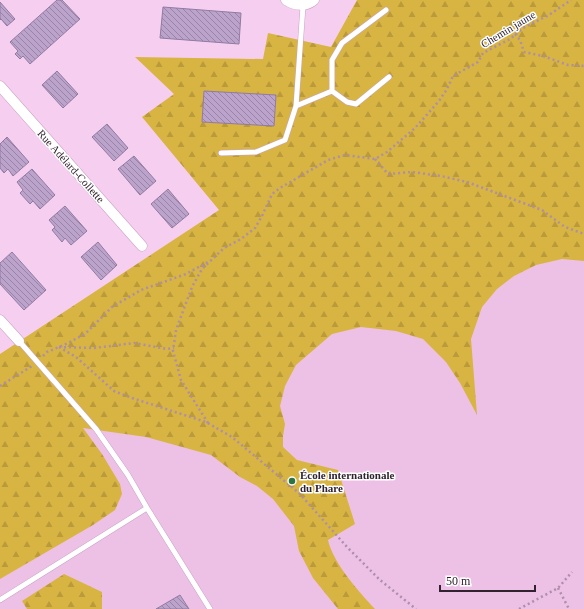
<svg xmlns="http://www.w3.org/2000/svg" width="584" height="609" viewBox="0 0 584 609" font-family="'Times New Roman',serif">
<defs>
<pattern id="forest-firs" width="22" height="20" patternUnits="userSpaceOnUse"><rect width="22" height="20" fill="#d8b442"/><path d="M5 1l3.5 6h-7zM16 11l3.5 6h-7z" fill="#ba9a3a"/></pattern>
<pattern id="building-back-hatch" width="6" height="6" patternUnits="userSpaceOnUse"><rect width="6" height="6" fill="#bba3cb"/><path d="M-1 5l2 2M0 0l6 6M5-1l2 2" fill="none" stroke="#9884a5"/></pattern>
</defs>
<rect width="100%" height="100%" fill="#f6cff0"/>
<path fill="#edc0e6" d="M584,199V609H0V354Z"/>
<path fill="url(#forest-firs)" d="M357,0H584V261L562,259L536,265L514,276L497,289L482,307L471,339L477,415L460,383L446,362L423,339L396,331L361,327L332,334L296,365L285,386L280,406L285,424L283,436V447L297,460L338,470L355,524L328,540C333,563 359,592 375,609H338L313,578L299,551L294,526L273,499L257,486L240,477L211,455L146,437L83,428L102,454L120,484L122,494L115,510L93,525L0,579V354L219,210L142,117L174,94L135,57L263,59L268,33L331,47Z
M64,574L102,592V609H27L22,601Z"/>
<path fill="url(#building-back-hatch)" stroke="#917ba1" d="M57,0H62L80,19L30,64L23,56L20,59L15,54L18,51L10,42Z
M0,2L15,19L7,26L1,19L0,20Z
M163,7L241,13L239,44L160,38Z
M57,71L78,94L63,108L42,85Z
M204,91L276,95L274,126L202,122Z
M107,124L128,148L114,161L92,137Z
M7,137L29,162L13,176L8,169L4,173L0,168V144Z
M134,156L156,181L140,195L118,169Z
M32,169L55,195L40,209L33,201L30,204L20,193L23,190L17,182Z
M168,189L189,214L172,228L151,204Z
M65,206L87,231L71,245L65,238L62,242L52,230L55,227L49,220Z
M98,242L117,265L101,280L81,257Z
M12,252L46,290L24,310L0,284V263Z
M180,595L189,609H156Z"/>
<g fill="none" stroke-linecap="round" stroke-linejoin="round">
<defs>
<path id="service" d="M332,91L347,102L356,104L389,77
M296,106L332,91V60L342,43L386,10
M221,153L256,152L285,140L296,106L303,6
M19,341L96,429L128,475L147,508L210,609
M0,600L147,508"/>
<path id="minor" d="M286,0C295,6 306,7 314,0
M0,86L142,246
M0,320L19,341"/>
</defs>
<use href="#service" stroke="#c9a3c3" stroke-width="6"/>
<use href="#minor" stroke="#c9a3c3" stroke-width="11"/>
<path stroke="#ad8fa9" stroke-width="2.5" stroke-dasharray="2 3" stroke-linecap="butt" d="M515,34L520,40L524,52L543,56L568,65L584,66
M375,159L388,174L412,172L441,176L467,182L542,210L565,227L584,234
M59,347L76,357L114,391L132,398L206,422L232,437L300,494L347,547L380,580L416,609
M59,347L94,348L134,343L167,349L174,348
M43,356L47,352L64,345L85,334L112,307L141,290L186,274L208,262
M0,386L32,366
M208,423L181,380L173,351L176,330L192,287L202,269L224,248L241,239L255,228L262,216L272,194L280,188L328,160L345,155L375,159L387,152L415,128L439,101L447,89L453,76L478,62L483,53L510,39L523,28L549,15L571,0
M558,588L569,609
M519,609L558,588L572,572"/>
<use href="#service" stroke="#fff" stroke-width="5"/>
<use href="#minor" stroke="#fff" stroke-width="10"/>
</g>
<circle fill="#2a7543" stroke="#fefefe" stroke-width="1.5" cx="292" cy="481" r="4"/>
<g text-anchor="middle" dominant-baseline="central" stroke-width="3" stroke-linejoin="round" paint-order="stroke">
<g font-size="11" fill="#30222e" stroke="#fefefe">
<text transform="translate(508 29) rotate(-31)">Chemin jaune</text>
<text transform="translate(71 166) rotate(48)">Rue Adélard-Collette</text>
</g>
<g font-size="11" font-weight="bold" fill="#30222e" stroke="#fefefe" text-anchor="start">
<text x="300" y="475">École internationale<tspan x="300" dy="13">du Phare</tspan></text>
</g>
</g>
<path d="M440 585v6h95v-6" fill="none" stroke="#30222e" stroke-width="2"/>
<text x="446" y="585" font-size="12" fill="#30222e" stroke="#fefefe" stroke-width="3" paint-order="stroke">50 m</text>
</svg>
